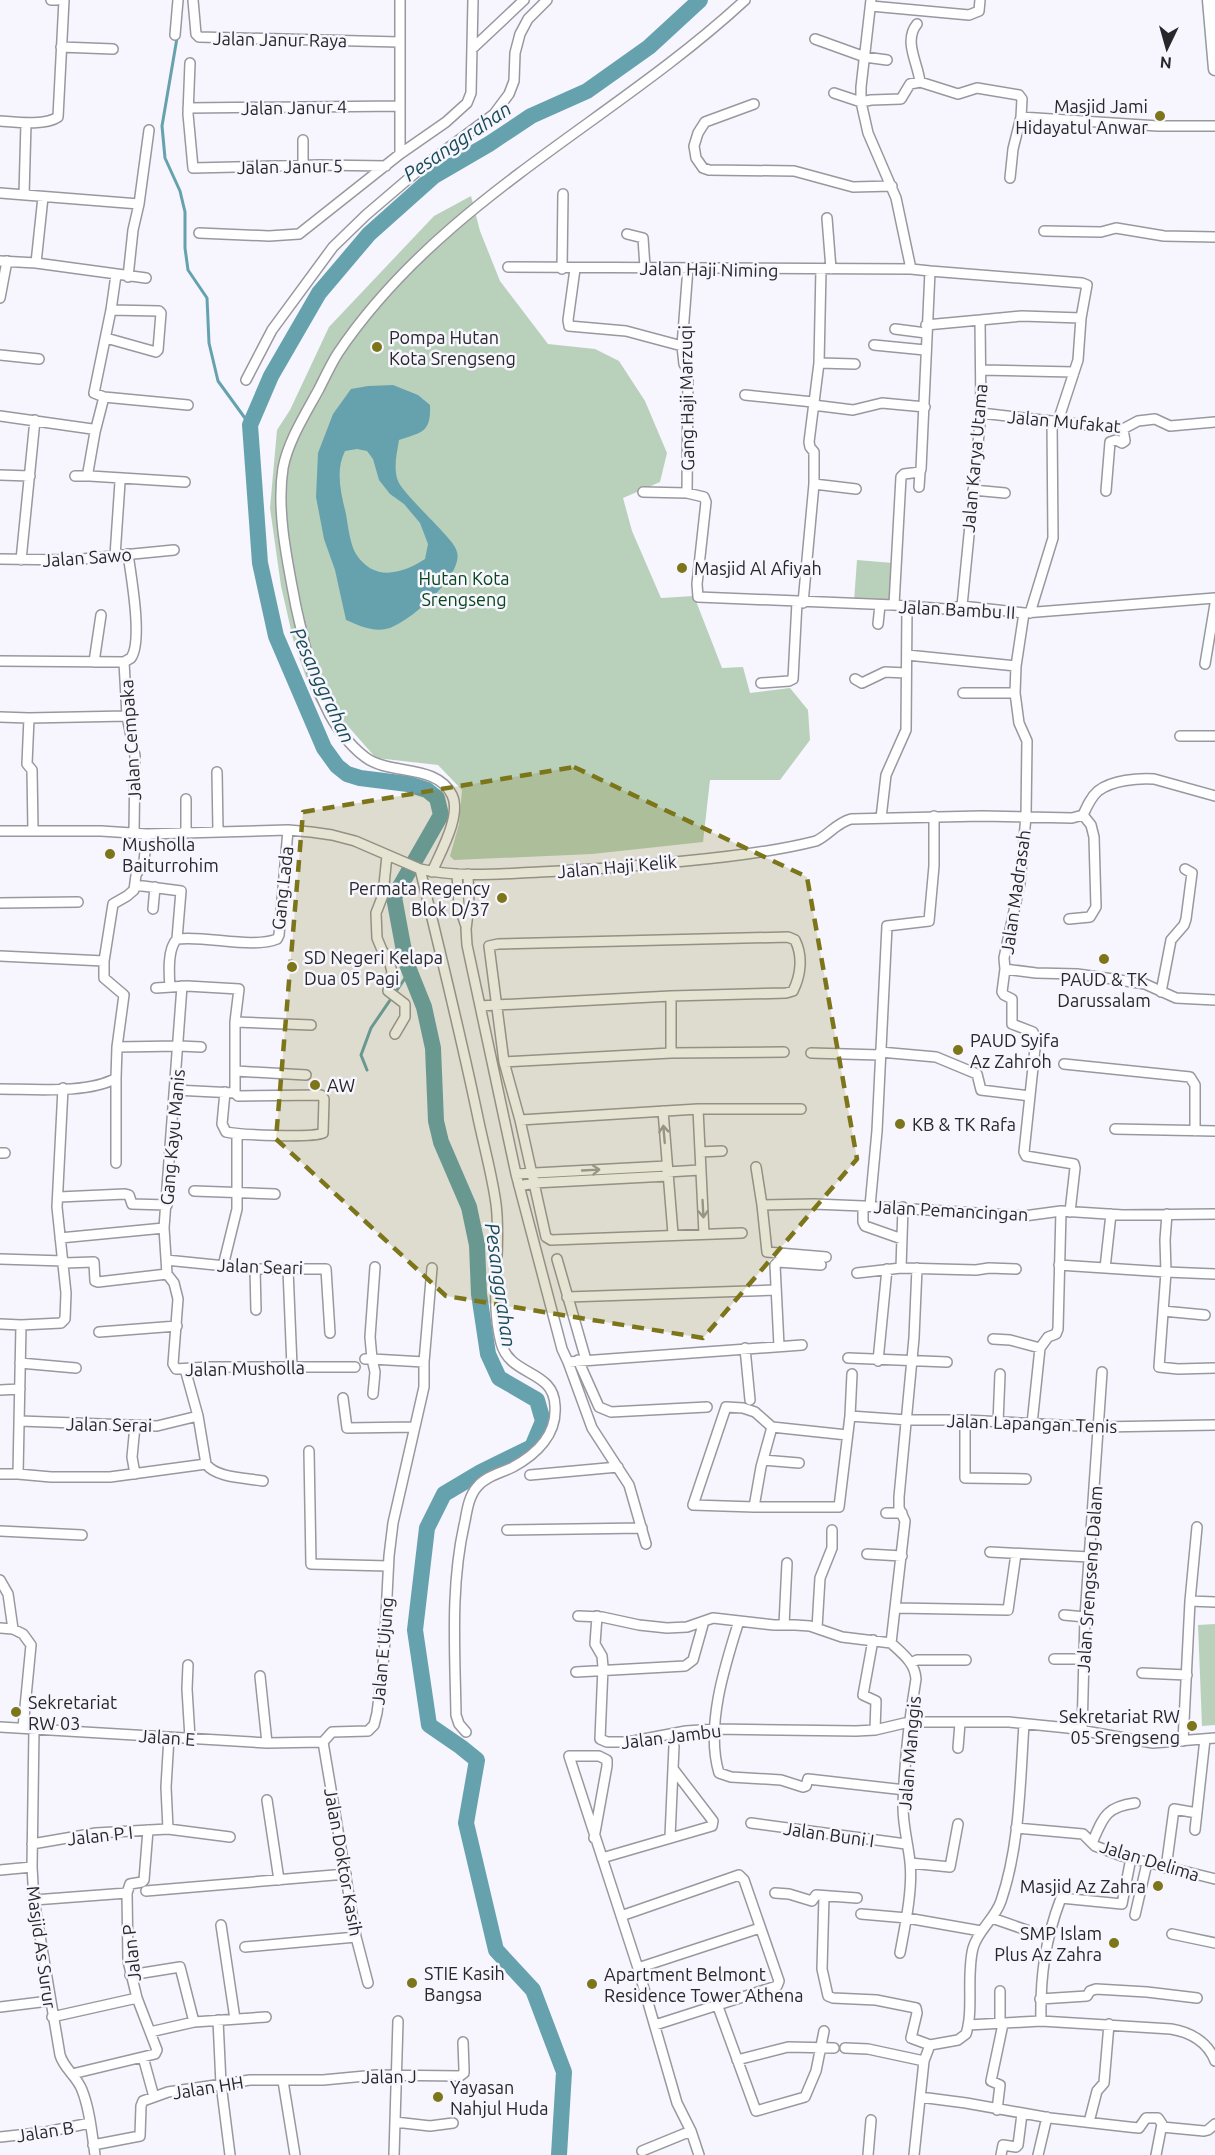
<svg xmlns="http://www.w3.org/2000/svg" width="1215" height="2155" viewBox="0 0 1215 2155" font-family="Ubuntu,sans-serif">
<rect width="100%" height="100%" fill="#f7f5fd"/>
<path fill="#b9d1bb" d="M471,196L480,231L500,281L548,344L595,349L619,361L645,401L667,453L660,482L623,498L632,531L661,598L694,596L722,668L743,667L750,693L790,688L808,710L810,740L780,780H710L703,842L592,854L454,860L450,856L459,824L462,790L438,765L376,758L346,724L324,715L312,694L294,643L281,586L270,508L277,430L290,410L329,327L434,216Z
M857,560L893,563L891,603L854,601Z
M1215,1624V1725L1202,1726L1198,1625Z"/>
<path fill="#65a2ae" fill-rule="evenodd" d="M393,385L418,395L430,405C431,433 422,432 399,440C397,453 393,468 398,481C402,491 432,520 441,530C446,536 455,544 457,552C464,575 407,625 386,629C372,632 358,625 346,620L335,570L324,539L316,497L318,453L333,414L351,389L368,386ZM357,449L367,451L373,459L379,480L390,494L404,504L420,523L428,544L425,559C402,574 374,582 356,554C350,544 348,526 346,514C341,493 335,471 345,451Z"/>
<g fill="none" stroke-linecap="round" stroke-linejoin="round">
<path stroke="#65a2ae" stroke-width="3" d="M177,38L162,126L165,158L180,191L185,212V248L188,270L207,298L209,343L218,381L250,425
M367,1070L361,1055L371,1028L410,971"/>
<path stroke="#65a2ae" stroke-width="16" d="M559,2155L564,2072L533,1990L496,1950L466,1823L477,1760L461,1747L429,1725L415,1630L427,1528L444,1494L481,1472L532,1447L543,1421L537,1400L499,1378L488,1354L479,1294L477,1245L469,1207L441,1142L436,1121L433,1048L424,1007L406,962L394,897L441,815L437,798L427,790L408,784L360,778L347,774L337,766L324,748L276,636L260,563L250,425L271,376L319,293L369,234L434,176L489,144L531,116L587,91L649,47L700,0"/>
<defs>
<path id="minor" d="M51,0H57
M193,0L196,34L199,37L399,42
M400,0V154
M871,0L861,87V102L868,133L896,198L911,269L930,271L921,469L920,472L904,474L901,477L894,605
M871,6L969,15L979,11L980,0
M917,24C903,41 918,63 920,82
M175,35L178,0
M815,39L865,57L887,60
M61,47L113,49
M472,49L524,0
M190,63L188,114L193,168L320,165L386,166
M834,93L861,102L871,100L901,99L910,84L920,82L958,94L977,88L1019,95L1022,99L1021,117L1158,126H1215
M754,104L705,122L698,133L694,146L696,158L703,168L709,170L794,171L853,187L892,186
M188,108L400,106
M0,121C15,122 45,126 58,117L64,0
M303,140V165
M1010,178L1013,149L1021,117
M0,193L139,204L149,130
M24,195L26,123
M827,218L831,269
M1044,231L1101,232L1116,228L1164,236L1215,237
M199,233L269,236L299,234L400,154L446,122L467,103L471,93L473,0
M627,234L643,238L645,267
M0,261L36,263L146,278
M36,263L43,197
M508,267L911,269
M562,269L563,194
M575,269L568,320L569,326L626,331L682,346
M930,271L1082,283L1087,285L1081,318L1078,360L1058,421
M128,277L133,230L139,204
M0,298L7,261
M980,320L1022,316L1081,318
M926,325L980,320L981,413L962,606
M895,329L926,333
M106,338L156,352L158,350L161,313L159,311L111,310
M874,345L925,350
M0,355L39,359
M819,363L855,364
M981,370L1074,372
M246,380L272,330L333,247L366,215L421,168L494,114L509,94L514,81L515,53L520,34L528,19L547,0
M745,395L813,402
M104,397L188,405
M813,405L853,410L882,403L925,407
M981,413L1123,429L1138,421L1155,419L1170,426L1215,422
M0,416L92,429L95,432L88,472L90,476L185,482
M95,432L104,397L94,393L111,310L116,275
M0,475L30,476
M75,476H90
M814,484L856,489
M919,487L920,472
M973,490L1005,493
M1106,491L1110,442L1116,440L1122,443L1125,441L1123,429
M643,492L687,493L704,497L706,502L697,584L698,597L894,605L946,609L962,606L1024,613L1215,598
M687,493L688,371L684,364L682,346L688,268
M115,556L120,482L118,478
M0,559L72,560L174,550
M21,560L35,420
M803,603L814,484V452L810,447L809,442L819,363L821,269
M1024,613L1016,666L1015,693L1019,723L1027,741L1026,816L1020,883L1004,958L1005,969L1036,973L1077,974L1113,979L1145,984L1176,998L1215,1000
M1030,613L1053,538L1052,421
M878,624L880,605
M907,655L1016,666
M0,661L124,662L131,658C143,641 131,576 128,554
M94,662L101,615
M124,662L127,716L135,756L134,834
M1205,664L1215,604
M855,679L862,683L885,672L906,673
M761,683L789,681L793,679L797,602
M963,693H1015
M0,717L29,718L127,716
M29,718L27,764L32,770L33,830
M1180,736H1215
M217,772L218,831
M881,818L886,775L906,730L907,607
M0,831H101L147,834L288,830L311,832L332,835L355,841L420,869C459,878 500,874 539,872C588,870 636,866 685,861C728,857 773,852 816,841C829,835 836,823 851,819L982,816L1072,818L1083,815C1087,806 1091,797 1098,791C1112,780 1138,778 1154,779L1215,796
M186,833V799
M387,855L383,895L376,913L377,938L382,950L389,960L392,972L388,991L405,1004V1017L395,1034
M420,869C440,951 460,1032 477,1113C483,1143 492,1174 496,1204C502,1250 489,1298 501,1343C510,1377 554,1369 555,1406C557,1434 537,1454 513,1467C501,1473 486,1476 477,1487C469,1496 467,1510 465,1521C450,1585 455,1651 456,1715L459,1724L466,1732
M432,872C440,853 462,815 452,795C436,763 390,776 365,757C349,745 334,725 326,707C310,675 304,641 296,607C288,564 276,512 283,468C288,441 306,413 319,389C325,377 331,364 338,353C440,201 613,122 745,0
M457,874L459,906L466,926
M468,874L469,905L466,929L467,945L516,1174L562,1349L568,1362L802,1345
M135,885L181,891L177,939
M0,903L78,902
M153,909L155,887
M1069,919L1090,917L1096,907L1094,837L1091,825L1083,815
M0,956L104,961
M1005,969L1002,992L1004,995L1012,999V1024L1033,1032L1036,1039L1024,1152L1026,1156L1074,1164L1075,1168L1070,1212
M170,987C169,974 167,949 177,939C205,935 252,949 277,939L279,935L288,830
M156,988L187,986L239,989L235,1022V1093
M1161,992L1171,940L1184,925L1186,919L1192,873L1185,869
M481,1006L496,1005L671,996L786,993L793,991C801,975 803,956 795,940L788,937L498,944L489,946L504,1062L520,1120L546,1237L551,1240L742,1233
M235,1022L311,1025
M117,1047L179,1046L201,1047
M880,1052L936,1057L977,1074L981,1090L1030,1096
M671,1053V996
M811,1053L880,1055
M504,1062L671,1053L784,1052
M1064,1064L1190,1077L1195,1085V1131
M236,1071L306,1075
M0,1089C32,1089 89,1094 116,1078L117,1047L124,995L104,978V961L113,904L127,896L134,890L136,875L144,861L147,834
M175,1090L235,1093L238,1096L321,1095L324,1099L323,1133C312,1138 240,1135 226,1132L222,1124L225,1092
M698,1109L704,1234
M663,1111L673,1234
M520,1120L698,1109H801
M1115,1129L1215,1131
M700,1152L722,1151
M0,1153H5
M116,1163V1078
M756,1167L762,1205L814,1204L863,1206L1024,1216L1061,1211L1123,1215L1215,1214
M667,1172L700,1170
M516,1174L667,1166
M519,1186L534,1183L668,1176
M194,1191L275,1194
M59,1197L125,1194L129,1195L132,1204L167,1205
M762,1205L767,1252L826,1257
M863,1206V1222L865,1226L902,1239
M870,1206L877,1131L887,926L929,921L934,866V816
M1167,1214L1165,1240L1166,1272L1159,1367L1178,1369L1215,1368
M164,1228L182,986
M60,1238L164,1228L167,1274L174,1283L178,1299L173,1364L176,1369L208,1367H355
M0,1259L64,1261
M557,1259L586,1360
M166,1260L255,1269H326L330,1333
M64,1263L94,1262L95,1281L98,1282L167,1274
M1059,1265L1166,1272L1215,1274
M223,1266L237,1209V1134
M375,1267L370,1337L372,1359L424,1362
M901,1268L903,1207
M1105,1268L1111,1214
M255,1269L256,1310
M288,1269L292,1367
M857,1273L901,1268L976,1270L989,1268L1016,1269
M567,1297L776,1290
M1163,1311L1205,1315
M0,1324L21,1325
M99,1332L177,1326
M993,1339L1010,1340L1040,1348
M779,1346L775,1265L778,1262L821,1265
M745,1348L750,1400
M848,1358L947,1362
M365,1359H372L375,1372L373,1394
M578,1360L599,1407L611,1412L707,1407
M878,1361L887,1269
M568,1362L592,1428L629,1485L646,1544
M20,1363L76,1368
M185,1369L198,1416L206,1464
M0,1390L20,1389
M343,1398L347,1428L415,1427
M850,1416L907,1420H965L1099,1427L1215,1425
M965,1420V1478L1026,1479
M20,1421L157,1426L198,1416
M998,1423L1000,1374
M1032,1424L1040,1348L1048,1337L1056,1334L1058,1329L1061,1211
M847,1435L772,1427L755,1412L743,1408L726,1407L693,1505L754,1507H839L850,1416L852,1374
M309,1451L311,1564L388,1566
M763,1460L799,1463
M206,1464C216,1478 246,1478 263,1481
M0,1474H18L21,1325L61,1323L65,1319L66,1293L57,1207L63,1088
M18,1474L51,1477H110L206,1464
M135,1474L132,1457L135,1426
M530,1475L618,1467
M754,1507L761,1467L772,1427
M886,1513H902
M507,1530L642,1528
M0,1531L82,1535
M990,1552L1090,1557
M867,1554L902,1556
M0,1580L8,1594L13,1629L23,1634L31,1645L23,1728
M1190,1601L1215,1602
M896,1608L1008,1610L1016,1554
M1064,1615L1085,1617
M578,1616L602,1617L639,1625L667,1628L687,1627L713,1618L774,1625H795L810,1626L842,1637L891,1643
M597,1616L595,1644L602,1656L603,1667L600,1739L607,1742H628L686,1731L715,1729L856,1731L875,1730L909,1722H1009L1068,1728L1153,1743L1215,1738
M739,1621C725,1665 705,1727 719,1773L731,1777L781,1780L803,1787L806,1786L808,1779L905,1790
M784,1625L787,1563
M0,1628L13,1629
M817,1628L820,1578L832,1548V1530
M873,1640L863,1695L876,1701L875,1730
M1054,1659H1083
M911,1663L917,1660H966
M188,1665L187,1689L190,1738
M576,1672L685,1666L693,1660L704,1621
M1142,1673L1187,1675
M260,1676L267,1743
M0,1727L267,1743L323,1742
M34,1729L32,1867L34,1900L60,2055C64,2069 77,2076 82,2090C90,2110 92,2134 95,2155
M1082,1732L1085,1617L1102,1372
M1183,1741L1190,1601L1197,1527
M323,1742L332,1732L368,1731L374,1725L377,1713L384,1656L389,1556L393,1523L424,1387V1362L432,1268
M323,1742L356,1937L368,1983
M958,1748L960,1723
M267,1800L279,1880
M751,1823L906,1844
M1016,1828L1083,1834L1095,1846L1122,1856L1215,1879
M168,1829L230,1837
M1195,1830L1205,1739
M670,1837L674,1746
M594,1838L607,1766V1760L599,1756H569L638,1968L677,2103L691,2131L699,2155
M1092,1843C1103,1818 1105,1807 1135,1803
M32,1844L96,1833L168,1829L166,1787L169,1737
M602,1858L712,1826L713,1821L674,1770
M910,1863L950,1867L958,1824
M1166,1868L1174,1809L1197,1813
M0,1870L32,1867
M146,1891L346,1874
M775,1893L789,1894L812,1901L816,1895L857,1898
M824,1896L822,1969L828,1996L833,1998L876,2000L916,2008L917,2013L911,2038L930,2045
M34,1900L127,1893
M861,1914L907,1918L981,1931
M1135,1915L1147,1863
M621,1916L739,1875L744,1880L779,1981L777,1986L655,2025
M992,1918L1032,1932
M221,1925L235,2019
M1172,1934L1215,1943
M245,1947L356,1937
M900,1953C905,1926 913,1889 910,1862C908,1843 903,1826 903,1807C904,1764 909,1721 916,1679C915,1663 903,1654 891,1643L905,1521L899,1508V1497L914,1338L917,1268
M638,1968L760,1928
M130,1975L180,1967L194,2022
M1040,1999L1087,1996L1090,1991L1096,1989L1147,1992L1197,1998
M717,2004L756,2111L805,2097L816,2071L824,2031
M0,2007L49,2001
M52,2017L137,1998L128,1961L127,1893L130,1884L142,1882L144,1880L148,1830
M218,2020L221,2084L230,2155
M1041,2021C1040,1977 1045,1940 1061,1898L1122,1904L1131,1858
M1000,2024V1991
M968,2025L1041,2021L1171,2029C1190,2032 1208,2042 1215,2061
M150,2032L194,2022L266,2017
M845,2048L868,2049L924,2061
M143,2057L154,2097
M737,2060L788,2047L834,2048
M72,2074L155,2054L157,2050L137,1998
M283,2081L295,2155
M920,2097L966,2103L1050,2118L1129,2127L1139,2128L1146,2118H1158L1162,2124L1156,2155
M997,2110L1000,2085L991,2081L1003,2024
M395,2122L430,2126L453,2123
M1089,2122L1097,2091L1104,2083L1109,2024
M1162,2127L1204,2131L1208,2130L1215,2124
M0,2137L46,2132L90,2123
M93,2145L140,2136L141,2106L143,2101L168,2092L250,2080H323L376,2075L460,2076L464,2073V2069L463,2042
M642,2151L691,2131
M394,2155L398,2021
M868,2155L871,2120
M914,2155L924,2061L930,2045L958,2040L966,2034C974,2010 966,1975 973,1948C978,1930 995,1919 1001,1901C1020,1845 1020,1783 1024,1724
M1001,2155L1003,2145L1016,2147L1018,2145L1022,2114
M1038,2155L1047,2117"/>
<path id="major" d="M1209,0L1215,69"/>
</defs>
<use href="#minor" stroke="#9a989f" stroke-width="12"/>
<use href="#major" stroke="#9a989f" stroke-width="15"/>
<use href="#minor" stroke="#fff" stroke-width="9"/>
<use href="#major" stroke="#fff" stroke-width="12"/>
</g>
<defs><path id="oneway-shaft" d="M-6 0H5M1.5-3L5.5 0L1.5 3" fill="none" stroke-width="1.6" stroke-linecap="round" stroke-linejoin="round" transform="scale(1.5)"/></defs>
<g stroke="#9e9e9f">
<use href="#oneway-shaft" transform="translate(664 1134) rotate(-95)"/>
<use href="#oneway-shaft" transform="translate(591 1170) rotate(-3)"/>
<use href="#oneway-shaft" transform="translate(703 1209) rotate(87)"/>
</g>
<path fill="#7c7519" fill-opacity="0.2" stroke="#7c7519" stroke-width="4.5" stroke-dasharray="12 8" stroke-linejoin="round" d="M574,767L807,877L857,1159L703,1338L446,1296L276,1139L303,812Z"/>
<g fill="#7c7519" stroke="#f7f5fd" stroke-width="2">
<circle cx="1160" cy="116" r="6"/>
<circle cx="377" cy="347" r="6"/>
<circle cx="682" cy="568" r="6"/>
<circle cx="110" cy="854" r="6"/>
<circle cx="502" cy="898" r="6"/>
<circle cx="1104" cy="959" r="6"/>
<circle cx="292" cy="967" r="6"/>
<circle cx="958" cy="1050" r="6"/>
<circle cx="315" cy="1085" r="6"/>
<circle cx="900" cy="1124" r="6"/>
<circle cx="16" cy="1712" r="6"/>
<circle cx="1192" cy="1726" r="6"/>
<circle cx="1158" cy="1886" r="6"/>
<circle cx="1114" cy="1943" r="6"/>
<circle cx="412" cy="1983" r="6"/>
<circle cx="592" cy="1984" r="6"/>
<circle cx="438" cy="2097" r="6"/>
</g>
<g text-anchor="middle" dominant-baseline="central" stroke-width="5" stroke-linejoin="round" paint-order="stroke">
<g font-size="18" fill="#28272a" stroke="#f7f5fd">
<text transform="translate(280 39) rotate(1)">Jalan Janur Raya</text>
<text transform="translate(294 107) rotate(-1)">Jalan Janur 4</text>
<text transform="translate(290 166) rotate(-1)">Jalan Janur 5</text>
<text transform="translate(709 269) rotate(1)">Jalan Haji Niming</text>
<text transform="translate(686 398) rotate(-91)">Gang Haji Marzuqi</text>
<text transform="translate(1064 421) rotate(5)">Jalan Mufakat</text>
<text transform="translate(974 458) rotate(-85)">Jalan Karya Utama</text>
<text transform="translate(87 557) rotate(-4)">Jalan Sawo</text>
<text transform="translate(957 609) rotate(3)">Jalan Bambu II</text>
<text transform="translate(130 740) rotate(-94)">Jalan Cempaka</text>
<text transform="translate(617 866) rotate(-5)">Jalan Haji Kelik</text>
<text transform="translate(282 888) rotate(-84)">Gang Lada</text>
<text transform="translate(1015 892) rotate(-82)">Jalan Madrasah</text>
<text transform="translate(172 1137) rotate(-85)">Gang Kayu Manis</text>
<text transform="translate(951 1210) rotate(3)">Jalan Pemancingan</text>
<text transform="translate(260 1266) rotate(2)">Jalan Seari</text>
<text transform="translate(245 1368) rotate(-1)">Jalan Musholla</text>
<text transform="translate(1032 1423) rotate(2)">Jalan Lapangan Tenis</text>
<text transform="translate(109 1424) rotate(1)">Jalan Serai</text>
<text transform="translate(1089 1579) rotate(-86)">Jalan Srengseng Dalam</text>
<text transform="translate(382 1651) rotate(-85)">Jalan E Ujung</text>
<text transform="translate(671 1736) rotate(-7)">Jalan Jambu</text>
<text transform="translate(167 1737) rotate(4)">Jalan E</text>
<text transform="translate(909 1753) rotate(-85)">Jalan Manggis</text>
<text transform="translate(829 1834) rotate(8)">Jalan Buni I</text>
<text transform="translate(100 1835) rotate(-6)">Jalan P I</text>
<text transform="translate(1150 1860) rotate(17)">Jalan Delima</text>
<text transform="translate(344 1862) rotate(80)">Jalan Doktor Kasih</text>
<text transform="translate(42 1947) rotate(82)">Masjid As Surur</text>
<text transform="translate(131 1953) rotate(-96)">Jalan P</text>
<text transform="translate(389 2076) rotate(-1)">Jalan J</text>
<text transform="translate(208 2087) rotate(-9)">Jalan HH</text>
<text transform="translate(45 2131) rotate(-9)">Jalan B</text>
</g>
<g font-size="18" fill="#28272a" stroke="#f7f5fd" text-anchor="start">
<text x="1148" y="106" text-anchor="end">Masjid Jami<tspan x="1148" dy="21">Hidayatul Anwar</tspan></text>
<text x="389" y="337">Pompa Hutan<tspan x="389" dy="21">Kota Srengseng</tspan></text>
<text x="694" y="568">Masjid Al Afiyah</text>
<text x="122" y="844">Musholla<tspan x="122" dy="21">Baiturrohim</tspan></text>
<text x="490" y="888" text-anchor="end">Permata Regency<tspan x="490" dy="21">Blok D/37</tspan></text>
<text x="304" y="957">SD Negeri Kelapa<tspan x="304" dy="21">Dua 05 Pagi</tspan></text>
<text x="1104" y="979" text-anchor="middle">PAUD &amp; TK<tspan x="1104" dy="21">Darussalam</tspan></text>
<text x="970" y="1040">PAUD Syifa<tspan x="970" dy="21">Az Zahroh</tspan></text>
<text x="327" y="1085">AW</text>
<text x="912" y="1124">KB &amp; TK Rafa</text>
<text x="28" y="1702">Sekretariat<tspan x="28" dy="21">RW 03</tspan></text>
<text x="1180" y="1716" text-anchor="end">Sekretariat RW<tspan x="1180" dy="21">05 Srengseng</tspan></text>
<text x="1146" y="1886" text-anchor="end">Masjid Az Zahra</text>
<text x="1102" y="1933" text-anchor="end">SMP Islam<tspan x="1102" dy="21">Plus Az Zahra</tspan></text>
<text x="424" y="1973">STIE Kasih<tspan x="424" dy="21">Bangsa</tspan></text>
<text x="604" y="1974">Apartment Belmont<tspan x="604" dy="21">Residence Tower Athena</tspan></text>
<text x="450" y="2087">Yayasan<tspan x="450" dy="21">Nahjul Huda</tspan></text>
</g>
<g font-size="18" fill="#074619" stroke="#f7f5fd">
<text x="464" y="578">Hutan Kota<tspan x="464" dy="21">Srengseng</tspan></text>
</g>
<g font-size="20" font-style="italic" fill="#174c56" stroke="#f7f5fd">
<text transform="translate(457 141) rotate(-34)">Pesanggrahan</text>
<text transform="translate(323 685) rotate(65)">Pesanggrahan</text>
<text transform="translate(501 1285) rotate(82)">Pesanggrahan</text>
</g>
</g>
<g transform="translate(1167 48) rotate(185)" stroke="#f7f5fd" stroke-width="4.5" paint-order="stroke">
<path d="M0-4.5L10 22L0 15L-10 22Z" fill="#28272a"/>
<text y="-9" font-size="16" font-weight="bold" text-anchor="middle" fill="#28272a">N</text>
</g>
</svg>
